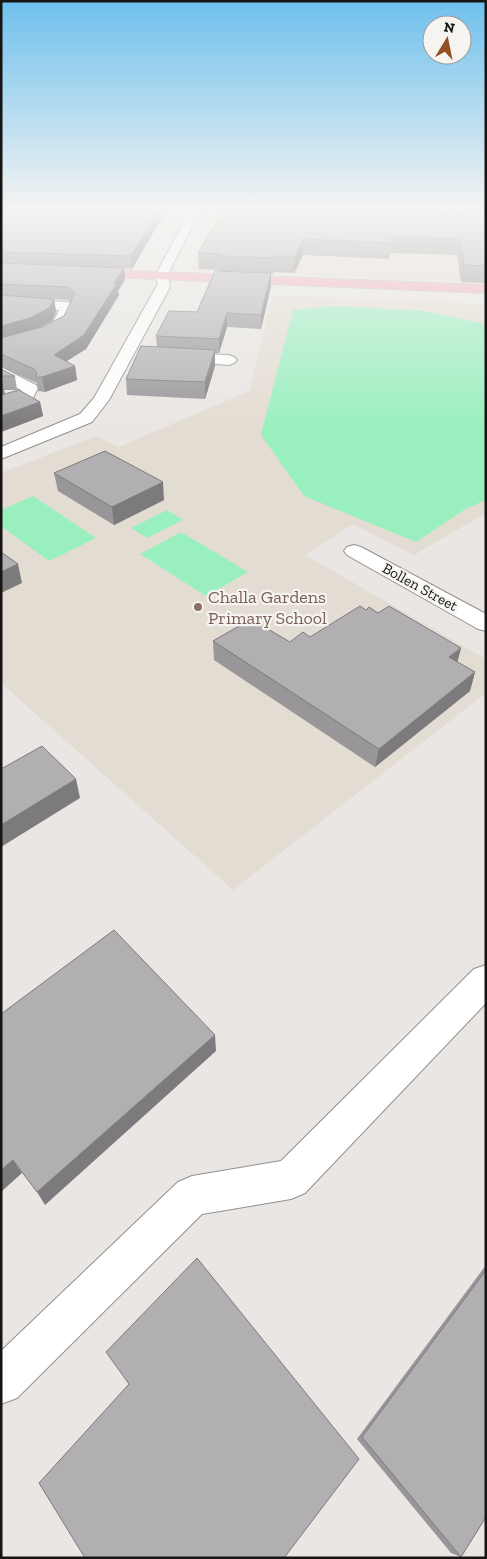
<svg xmlns="http://www.w3.org/2000/svg" width="487" height="1559" viewBox="0 0 487 1559" font-family="'Zilla Slab',serif">
<rect width="100%" height="100%" fill="#e9e6e3"/>
<path fill="#e3dcd2" d="M218,209H485L486,283L190,270Z
M273,295L486,304V513L414,555L353,524L305,555L486,659V693L233,890L1,683V473L96,436L119,447L249,391Z"/>
<path fill="#9aefbf" d="M335,306L424,311L486,324V500L467,508L416,542L304,496L261,435L293,310Z
M33,496L96,538L49,561L1,526V510Z
M167,510L183,520L147,538L131,528Z
M181,532L248,572L206,596L140,554Z"/>
<g fill="none" stroke-linecap="round" stroke-linejoin="round">
<defs>
<path id="minor" d="M191,209H201L167,276L170,284L169,289L109,400L92,422L1,459V447L80,414L94,398L155,289L158,284L155,276Z
M481,209H486V214L481,213L480,211Z
M1,298L68,302L75,306L64,328L43,339L1,351V342L33,333L53,322L59,310L1,306Z
M178,353L229,355L234,357L237,360L234,363L229,365L173,361L170,358L173,355Z
M1,367L36,385L38,388L33,398L1,409V398L20,392L21,390L1,379Z
M354,545L361,547L486,614V631L478,629L347,555L344,551L347,547Z
M486,965V1003L305,1193L291,1199L202,1214L17,1398L1,1404V1351L178,1182L192,1176L281,1161L474,969Z"/>
<path id="major" d="M88,269L486,285V293L84,276L82,273Z"/>
</defs>
<use href="#minor" stroke="#92908d" stroke-width="2"/>
<use href="#major" stroke="#c2c2c2" stroke-width="2"/>
<use href="#minor" fill="#fff" fill-rule="evenodd"/>
<use href="#major" fill="#f2a9b5" fill-rule="evenodd"/>
</g>
<path fill="#999699" fill-rule="evenodd" d="M1,209H167L132,269L124,268L125,280L118,291L119,295L86,349L66,361L75,366L77,380L45,392L38,391L37,383L1,367ZM54,299L68,300L71,302L64,316L42,327L38,328L52,321L56,312Z
M220,209H437V214L486,216V283L461,282L457,255L390,253L389,259L303,255L294,273L274,272L273,274H271V286L261,329L227,327L219,353H215V366L205,399L127,395L126,379L157,347L156,336L197,312L220,271V270L199,269L198,253L222,212H220Z
M1,369L15,376L17,390L40,402L43,416L1,432ZM4,390H17L5,394Z
M54,473L164,500L114,525L58,491Z
M366,610L378,613L461,648L457,662L475,672L470,691L375,767L214,660L213,641L290,642L310,637Z
M486,1265V1517L461,1557L451,1553L357,1439Z"/>
<path fill="#7d7a7d" d="M160,209H167L132,269L131,256Z
M304,239L303,255L294,273L295,257Z
M124,268L125,280L118,291L119,295L86,349L56,368L54,355Z
M271,273V286L261,329V315Z
M54,299L56,312L52,321L32,331L1,340V326Z
M227,313V327L219,353V339Z
M215,350V366L205,399V382Z
M75,366L77,380L45,392L42,377Z
M1,381H2L5,395L1,396Z
M40,402L43,416L1,432V416Z
M163,482L164,500L114,525L112,507Z
M18,564L22,583L1,593V572Z
M461,648L456,667L449,657Z
M475,672L470,691L375,767L379,749Z
M76,779L80,798L1,847V825Z
M215,1035L216,1051L45,1205L37,1192Z
M13,1160L22,1173L1,1192V1170Z"/>
<path fill="#b2afb2" stroke="#7d7a7d" d="M1,209H160L131,256L1,252Z
M224,209H437V214L486,216V266L464,265L459,239L391,237V243L304,239L295,257L274,256V258L220,256L221,254L198,253Z
M1,263L124,268L114,283H117L84,335L54,355L75,366L42,377H36L37,373L34,369L1,354V338L42,327L64,316L75,293L66,287L1,284Z
M215,271L271,273L261,315L227,313L219,339L156,336L169,311L197,312Z
M1,295L54,299L49,308L30,318L1,326Z
M141,346L215,350L205,382L126,379Z
M1,369L15,376H1Z
M19,390L40,402L1,416V395Z
M105,451L163,482L112,507L54,473Z
M1,552L18,564L1,572Z
M360,606L366,610L369,607L378,613L389,606L461,648L449,657L475,672L379,749L213,641L251,619L290,642L303,632L310,637Z
M42,746L76,779L1,825V769Z
M114,930L215,1035L37,1192L13,1160L1,1170V1014Z
M197,1258L359,1459L284,1558H85L39,1483L129,1384L106,1352Z
M486,1270V1517L461,1557L362,1437Z"/>
<linearGradient id="sky" x2="0" y2="1"><stop stop-color="#6ec0ed"/><stop offset="0.49" stop-color="#f5f4f2"/><stop offset="1" stop-color="#f5f4f2" stop-opacity="0"/></linearGradient>
<rect width="487" height="427" fill="url(#sky)"/>
<circle fill="#8d6e63" stroke="#f6f4f0" stroke-width="2" cx="198" cy="607" r="5"/>
<g text-anchor="middle" dominant-baseline="central" stroke-width="4.5" stroke-linejoin="round" paint-order="stroke">
<g font-size="15" fill="#161514" stroke="#f6f4f0">
<text transform="translate(420 587) rotate(29)">Bollen Street</text>
</g>
<g font-size="18" fill="#785e54" stroke="#f6f4f0" text-anchor="start">
<text x="208" y="597">Challa Gardens<tspan x="208" dy="21">Primary School</tspan></text>
</g>
</g>
<rect width="487" height="1559" fill="none" stroke="#161514" stroke-width="5"/>
<g transform="translate(447 40) rotate(10)"><circle r="24" fill="#f6f4f0" stroke="#9c9b98"/>
<path d="M0-4L9 19L0 12L-9 19Z" fill="#944f24"/>
<text y="-8" font-size="14" font-weight="bold" text-anchor="middle" fill="#161514">N</text>
</g>
</svg>
